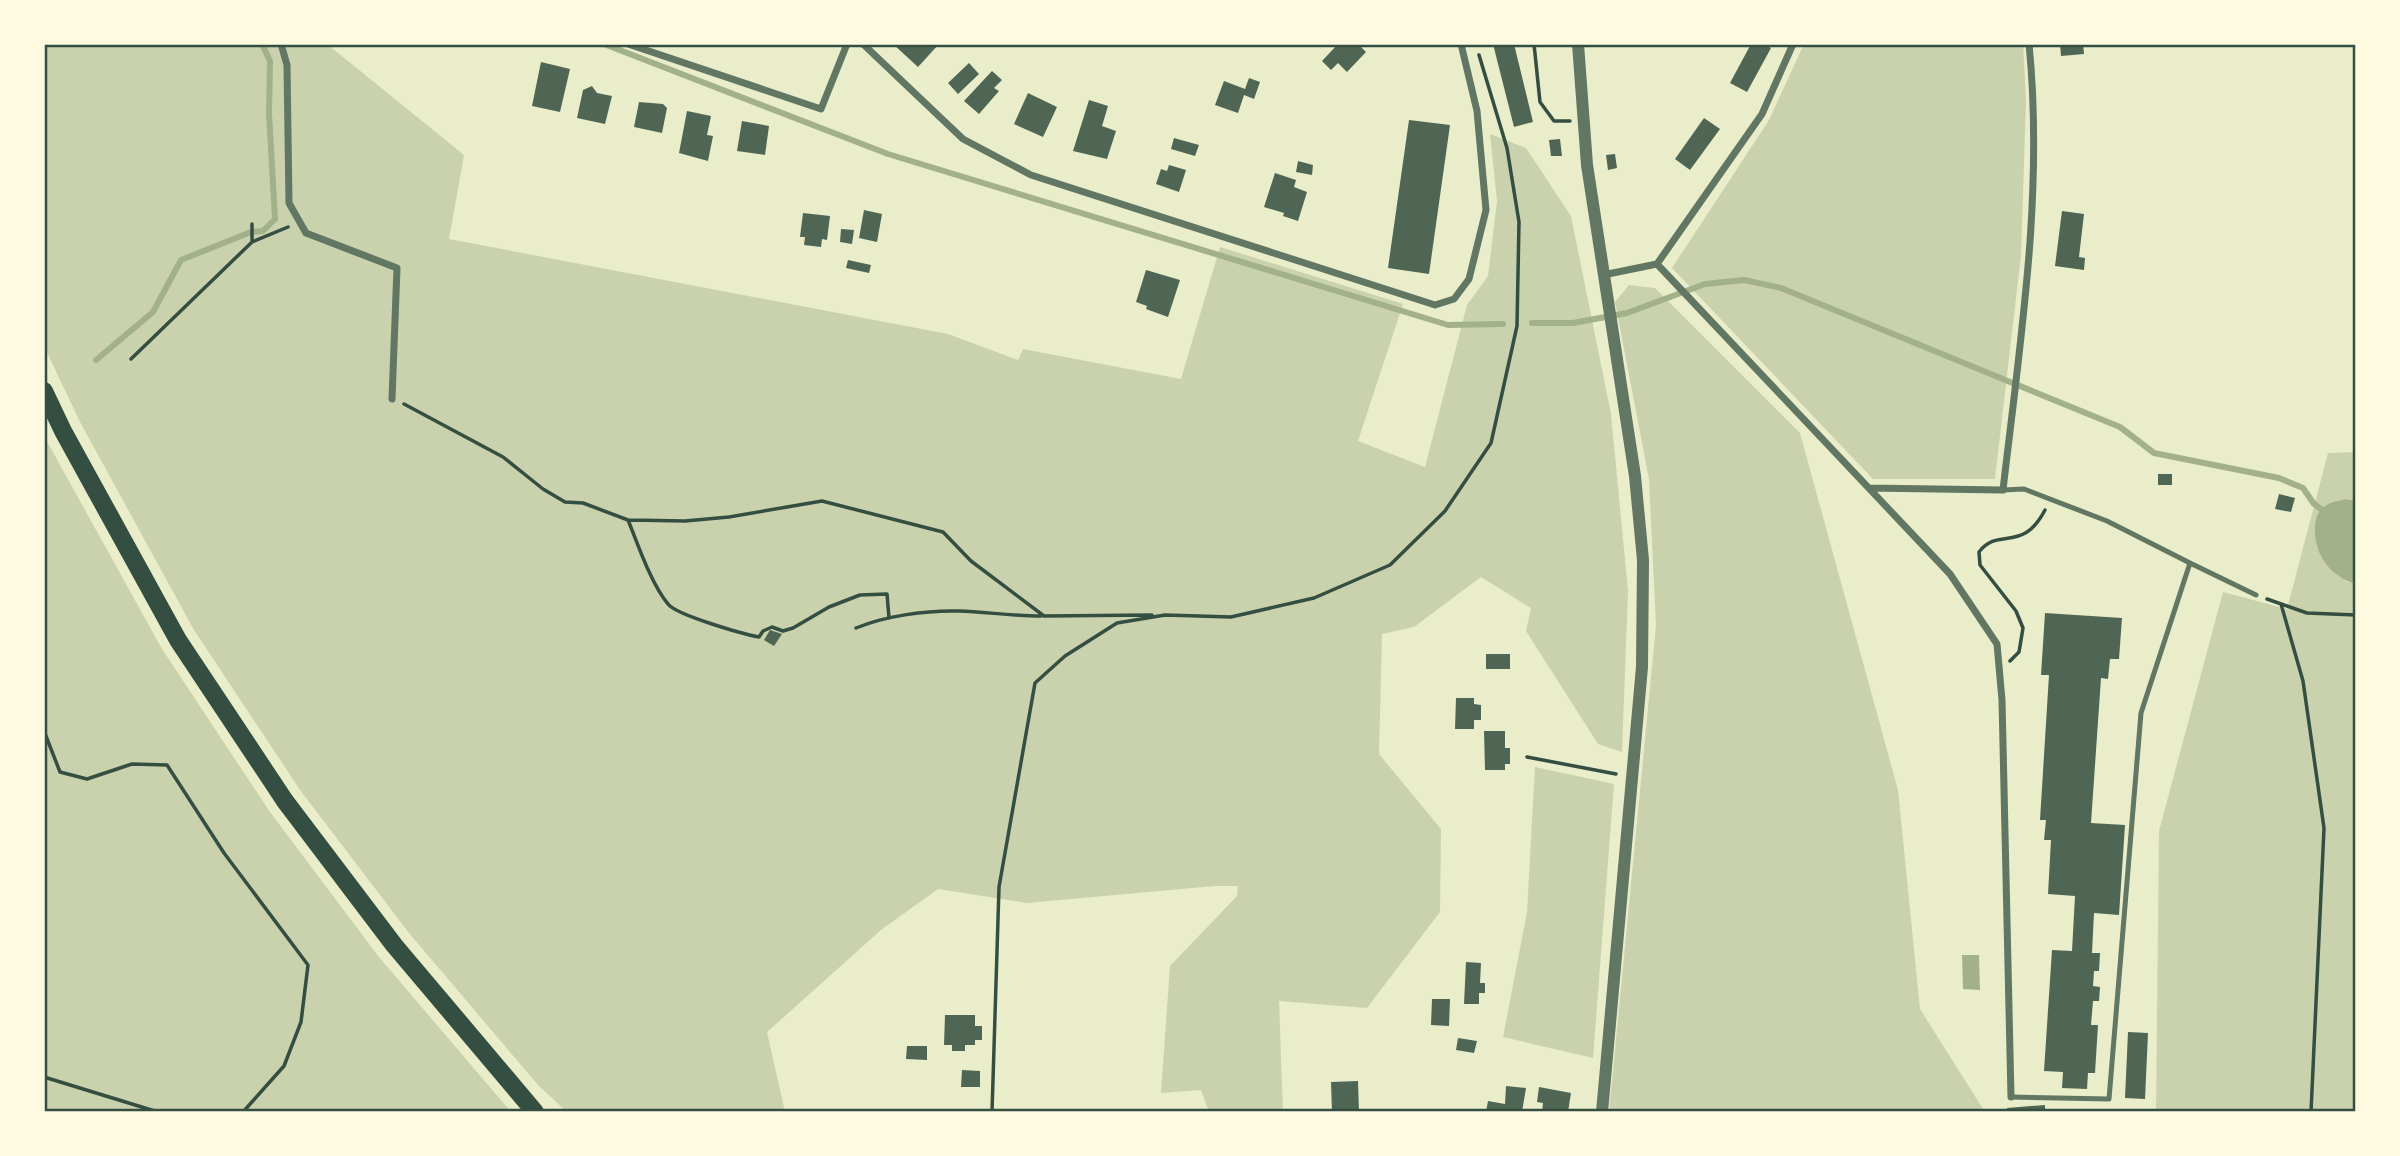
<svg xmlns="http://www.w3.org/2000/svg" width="2400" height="1156" viewBox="0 0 2400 1156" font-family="'Alegreya Sans',sans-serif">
<rect width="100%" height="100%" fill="#e9edc9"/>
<path fill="#cad2ad" d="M44,44H327L464,155L449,239L948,334L1018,360L1023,349L1181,379L1220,247L1403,304L1358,441L1425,467L1467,305L1488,276L1497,201L1490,134L1526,148L1571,216L1611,414L1628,591L1622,752L1598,744L1526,631L1531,608L1481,577L1414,627L1382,634L1379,754L1441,829L1440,912L1367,1008L1279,1001L1283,1112H1209L1201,1090L1161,1093L1170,966L1237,896L1238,886H1215L1027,903L938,889L881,930L767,1032L785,1112H567L538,1085L409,933L300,790L194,630L80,422L44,346Z
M1804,44H2023L2026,100L2021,255L1995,479H1873L1672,268L1769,120Z
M1629,285L1655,288L1800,433L1898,790L1920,1009L1985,1112H1609L1656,625L1649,479L1615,302Z
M44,436L162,649L270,812L379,957L511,1112H44Z
M2356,452V501L2346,499L2345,581L2356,584V1112H2156L2159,831L2223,592L2287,609L2328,453Z
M1535,767L1614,784L1593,1058L1503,1037L1527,912Z"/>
<path fill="#a3b18a" d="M2346,499L2356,501V584C2329,576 2313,553 2315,525C2316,517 2318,511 2325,506C2330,502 2339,501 2346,499Z
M1962,955H1979L1980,990L1963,989Z"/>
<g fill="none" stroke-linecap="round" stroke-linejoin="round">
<path stroke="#a3b18a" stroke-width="6" d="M604,44L888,154L1448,325L1503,324
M1532,323H1573L1627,313L1705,284L1744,280L1781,288L2120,427L2154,453L2279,478L2303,488L2314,504L2328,514
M96,360L153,312L181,260L251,232L263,231L275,219L269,113L270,61L262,44"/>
</g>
<path fill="#4f6655" d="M893,44H939L918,67Z
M1338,44H1358L1366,52L1347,72L1338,63L1331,70L1322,61Z
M1493,44H1514L1533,122L1514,127Z
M1751,44H1764L1771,48L1747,92L1730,83Z
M2060,44H2083L2084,54L2061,56Z
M2102,44H2120V46L2102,47Z
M541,62L570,69L560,112L532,106Z
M969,63L979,74L958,94L948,83Z
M992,71L1002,80L994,88L999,91L979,114L964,101Z
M1249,78L1260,82L1254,99L1244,95L1238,113L1215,105L1224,81L1245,89Z
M592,86L597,93L612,96L605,124L577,118L583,90Z
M1028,93L1057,107L1043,137L1014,124Z
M1089,100L1108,106L1102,126L1116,131L1107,159L1073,151Z
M639,102L663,104L667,108L662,133L634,127Z
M687,111L711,116L707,135L713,136L708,161L679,153Z
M1704,118L1720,129L1690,170L1675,159Z
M1409,120L1450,125L1429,274L1388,268Z
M742,121L769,126L765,155L737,151Z
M1174,138L1199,145L1195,156L1171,149Z
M1560,139L1562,156H1551L1549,140Z
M1615,154L1617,168L1608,170L1606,155Z
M1298,161L1313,165L1312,175L1296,172Z
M1169,165L1186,170L1179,192L1156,184L1161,169L1167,171Z
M1275,173L1296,180L1294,187L1307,192L1298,221L1283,216L1284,213L1264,207Z
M864,210L882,214L877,242L859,238Z
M2062,211L2084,214L2079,257L2085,258L2084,270L2055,266Z
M803,213L830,216L827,240L822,239L821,247L804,245L805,237H800Z
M841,229L854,230L852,244L840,242Z
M848,260L871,265L869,273L846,268Z
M1146,270L1180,280L1168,317L1146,309L1147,306L1136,302Z
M2158,474H2172V485H2158Z
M2279,494L2295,498L2291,512L2275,509Z
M2045,613L2122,618L2119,659H2110L2108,679L2101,678L2091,823L2125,825L2119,915L2094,913L2092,953H2100L2099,971H2094L2093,986L2100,987L2099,1001H2093L2091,1025H2098L2095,1073H2088L2087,1089L2062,1088L2063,1072L2044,1071L2052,950L2072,951L2075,896L2048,894L2051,840H2044L2046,820H2040L2049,675H2041Z
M770,630L782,634L774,646L764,640Z
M1486,654H1510V669H1486Z
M1456,698H1474V704L1481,705V720H1474V729H1455Z
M1484,731H1505V748H1510V764H1505V770H1485Z
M1466,962L1481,963L1480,983H1485V993H1479V1004H1464Z
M1432,999H1450L1449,1026L1431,1025Z
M945,1015H975V1026H982V1040H975V1045H965V1051H952V1045H944Z
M2128,1032L2148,1033L2145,1099L2125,1098Z
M1458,1038L1477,1041L1474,1053L1456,1050Z
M907,1046H927V1060L906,1059Z
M962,1070L980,1071V1087H961Z
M1358,1081L1359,1112H1332L1331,1082Z
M1506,1086L1526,1088L1522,1112H1486L1488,1101L1505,1104Z
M1539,1087L1571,1093L1568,1112H1542L1543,1103L1537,1102Z
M2045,1105V1112H2008L2007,1108Z"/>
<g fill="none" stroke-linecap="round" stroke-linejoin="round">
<path stroke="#344e41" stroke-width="3.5" d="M1534,44L1540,102L1554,121H1570
M252,242V224
M131,359L252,242L288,227
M404,404L503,457L543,489L565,502L583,503L628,520L685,521L729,517L822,501L943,532L971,561L1044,616L1152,615
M628,520C638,544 651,584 668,604C676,615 743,634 759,637L763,631L772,627L783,631L793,628L829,607L860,595L887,594L889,618
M2267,599L2307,613L2356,615
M2281,604L2303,681L2324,828L2311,1112
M856,628C885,616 927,610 959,611C986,612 1014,616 1041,616
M2010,661L2019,652L2023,628L2016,611L1980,565L1979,552C1999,526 2022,554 2045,510
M44,731L60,772L87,779L132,764L167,765L224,853L308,965L301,1022L284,1066L243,1112
M1527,757L1616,774
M44,1077L158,1112
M992,1112L999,887L1035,683L1065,656L1117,623L1165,615L1231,617L1314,598L1390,565L1445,511L1491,443L1517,326L1519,222L1507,148L1479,55"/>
<path stroke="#617663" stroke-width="5" d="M2003,490L2024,489L2107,521L2190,563L2141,713L2109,1099L2011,1097
M2190,563L2256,595"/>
<path stroke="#617663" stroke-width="7" d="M281,44L287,65L289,203L306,233L397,268L392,399
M628,44L821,109L847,44
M863,44L963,139L1031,175L1435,305L1454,299L1469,279L1486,210L1477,111L1461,44
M1657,264L1950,574L1997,644L2002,700L2011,1097
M1603,275L1657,264L1762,114L1793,44
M1869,488L2003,490C2020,342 2044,193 2029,44"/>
<path stroke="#617663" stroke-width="12" d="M1578,44L1587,165L1635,476L1643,560L1642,667L1602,1112"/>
<path stroke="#344e41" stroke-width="18" d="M44,391L63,431L178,640L285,801L394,945L535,1112"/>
</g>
<rect width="2400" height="1156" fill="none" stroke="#fefae0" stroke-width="91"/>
<rect x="46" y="46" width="2308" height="1064" fill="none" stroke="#344e41" stroke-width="2.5"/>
</svg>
